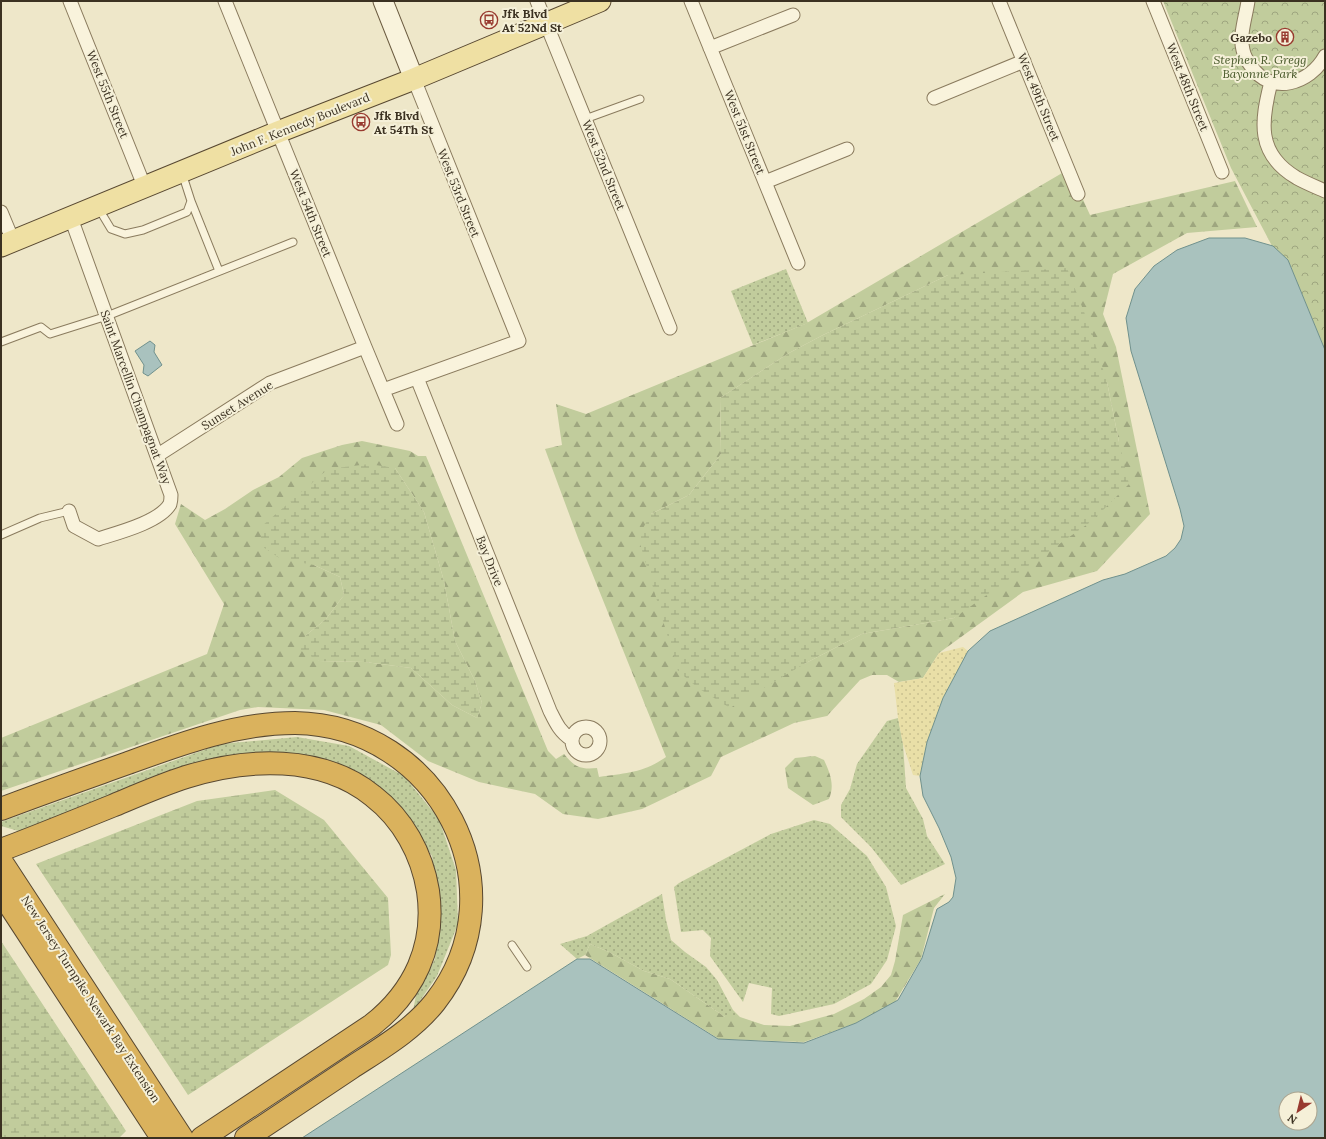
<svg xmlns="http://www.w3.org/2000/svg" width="1326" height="1139" viewBox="0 0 1326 1139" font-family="Lora,serif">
<defs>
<pattern id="grass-dots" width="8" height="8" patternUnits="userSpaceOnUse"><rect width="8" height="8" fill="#c1cc9c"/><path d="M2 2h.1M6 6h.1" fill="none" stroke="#9ea67f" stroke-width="1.8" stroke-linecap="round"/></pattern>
<pattern id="forest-firs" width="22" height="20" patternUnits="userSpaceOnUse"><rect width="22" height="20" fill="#c1cc9c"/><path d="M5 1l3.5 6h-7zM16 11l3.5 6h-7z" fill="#9ea67f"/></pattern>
<pattern id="wetland-marsh" width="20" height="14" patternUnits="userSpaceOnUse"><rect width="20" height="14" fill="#c1cc9c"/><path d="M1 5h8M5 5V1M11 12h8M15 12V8" fill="none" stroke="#9ea67f"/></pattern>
<pattern id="sand-dots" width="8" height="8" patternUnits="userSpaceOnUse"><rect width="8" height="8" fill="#e9dfa7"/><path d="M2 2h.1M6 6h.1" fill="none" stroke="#c9c08f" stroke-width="1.8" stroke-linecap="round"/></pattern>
<pattern id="park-crowns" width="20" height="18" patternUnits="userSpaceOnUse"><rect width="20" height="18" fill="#c1cc9c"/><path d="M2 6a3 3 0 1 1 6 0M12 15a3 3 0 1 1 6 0" fill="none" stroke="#9ea67f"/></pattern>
</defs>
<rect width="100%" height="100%" fill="#eee7c9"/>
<path fill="url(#grass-dots)" d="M786,269L808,323L753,345L731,291Z
M898,718L903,744L906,788L923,819L927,836L945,864L901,885L871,847L841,817V805L850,789L857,764L887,721Z
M297,737L349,746L404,776L439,819L456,870L458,924L437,976L413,1011L416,995L435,959L440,910L432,856L395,802L353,771L304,755L248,756L22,832L1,826V822L221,744Z
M814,820L830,824L867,856L886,887L896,926L887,960L871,984L834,1004L779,1016L771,1014L772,988L749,983L743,1002L710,956L711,938L703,930L681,932L674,887L679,883L771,834Z
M662,894L666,920L671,940L685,952L706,967L717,980L733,1010L740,1017H725L670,979L644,971L609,952L590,944L585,955L577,959L560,944L587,936Z"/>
<path fill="url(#forest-firs)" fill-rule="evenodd" d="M1069,169L1090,215L1235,181L1257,227L1187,233L1113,274L1103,314L1116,347L1150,514L1097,571L1023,592L939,653L923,678L899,682L887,675H872L860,680L827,716L794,723L721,757L711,776L642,809L598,819L563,814L535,794L479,782L428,761L381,725L324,710L258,707L240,710L1,791V738L207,654L224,604L175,524L181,504L205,520L225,509L253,490L279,477L302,458L342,445L362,441L410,451L418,456H426L548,751L556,759L564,754C574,766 579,770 597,768L599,777C626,773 643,773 666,757L578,538L545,449L562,445L556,404L586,414L805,324ZM948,275L1107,382L1119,442L954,618L862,634L804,664L651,514L689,495L721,454L720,398L789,353L823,335ZM395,468L424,512L444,581L455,641L475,681L482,703L477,718L452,705L411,668L365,662L319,661L305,636L326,619L344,595L340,577L314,565Z
M815,756L824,760C830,773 835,785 829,799L813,805L788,788L785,768L795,758Z
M945,894L934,908L921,959L895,1002L856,1023L804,1042L719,1039L585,955L590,944L609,952L644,971L670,979L725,1017H740L764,1025L790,1026L834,1014L864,999L881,987L891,975L895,961L903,915Z"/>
<path fill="url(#wetland-marsh)" d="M1067,268L1091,330L1107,382L1119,442L1129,484L1092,521L954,618L862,634L804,664L730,708L698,688L678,671L638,537L651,514L689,495L721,454L720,398L789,353L823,335L948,275Z
M369,464L395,468L424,512L444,581L455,641L475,681L482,703L477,718L452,705L411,668L365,662L319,661L300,650L305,636L326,619L344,595L340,577L314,565L281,559L260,545L262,526L328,469Z
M275,790L324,820L388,898L391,955L388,965L188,1095L36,864L197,801Z
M1,941L126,1131L119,1138H2L1,1137Z"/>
<path fill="url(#sand-dots)" d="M963,647L968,651L943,698L927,742L920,776L913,775L903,744L898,718L894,683L923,678L939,653Z"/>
<path fill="url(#park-crowns)" d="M1163,1H1325V350L1288,260L1272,246L1231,168Z"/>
<path fill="#a9c2be" stroke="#70918d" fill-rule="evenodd" d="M1209,238H1245L1273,246L1288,260L1325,350V1138H302L577,959H590L718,1039L804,1043L856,1023L898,1000L922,958L937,909L949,902L953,897L956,878L951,857L939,828L923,796L920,776L927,742L943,698L968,651L990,631L1103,580L1125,574L1166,556L1175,548L1181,539L1184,526L1180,509L1131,351L1126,318L1135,289L1154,266L1177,250ZM1286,1099H1310V1123H1286Z
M150,341L155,345L154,352L162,365L148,376L143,373L144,365L135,351Z"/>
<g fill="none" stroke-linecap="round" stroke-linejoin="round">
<defs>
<path id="lane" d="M585,119L640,99
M191,201L219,271
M99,209L111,229L125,234L143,230L187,212L191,201L182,173
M1,342L41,327L50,334L107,316L293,242
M1,535L40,518L69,511
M512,945L527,967"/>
<path id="street" d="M70,1L145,188
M225,1L365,347L397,424
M537,1L670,328
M691,1L798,263
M999,1L1078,194
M1153,1L1222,172
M1248,1C1246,16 1239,35 1243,50C1244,55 1247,61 1251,66C1271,96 1310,84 1325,56
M710,48L793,15
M1271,82C1261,121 1256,154 1297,178C1306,183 1316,187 1325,191
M934,98L1024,61
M765,182L847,149
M1,212L13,241
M417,378L550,711C556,723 560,732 571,739
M383,390L519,341L414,79
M158,455L270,383L365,347
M69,511L74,526L98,539C117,533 160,522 170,504C171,501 171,498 171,495L71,218
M572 741a14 14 0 1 1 28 0a14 14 0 1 1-28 0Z"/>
<path id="secondary" d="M383,1L414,79"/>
<path id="primary" d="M1,246L278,132L414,79L600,1"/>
<path id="highway" d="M1,809C43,793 86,778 128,763C183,743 237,723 295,723C438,725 524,888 435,1002C413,1030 380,1049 351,1068C316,1091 281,1115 246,1138
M1,850C38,836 75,821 112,806C136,796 161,785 186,777C247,758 321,754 373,796C403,819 422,854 428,891C436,946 414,992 372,1025L202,1138
M1,861L182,1138
M1,892L162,1138"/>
</defs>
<use href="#lane" stroke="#8a7b5e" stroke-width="9"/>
<use href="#street" stroke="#8a7b5e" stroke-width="15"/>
<use href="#secondary" stroke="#6c5c41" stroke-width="21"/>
<use href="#primary" stroke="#584831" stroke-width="23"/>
<use href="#highway" stroke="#584831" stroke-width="24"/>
<use href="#lane" stroke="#f9f3dc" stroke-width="7"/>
<use href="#street" stroke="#f9f3dc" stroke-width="13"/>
<use href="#secondary" stroke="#f9f3dc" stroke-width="19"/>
<use href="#primary" stroke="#efe0a3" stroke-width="21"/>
<use href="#highway" stroke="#dab25d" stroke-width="22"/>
</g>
<defs>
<symbol id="bus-ring" viewBox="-11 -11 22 22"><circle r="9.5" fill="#f5f0d8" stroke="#983a2f" stroke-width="1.5"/><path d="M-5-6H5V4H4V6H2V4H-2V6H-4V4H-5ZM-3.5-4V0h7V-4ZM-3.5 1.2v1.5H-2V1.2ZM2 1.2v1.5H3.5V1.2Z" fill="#983a2f"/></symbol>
<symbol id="building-ring" viewBox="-11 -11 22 22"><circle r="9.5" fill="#f5f0d8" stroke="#983a2f" stroke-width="1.5"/><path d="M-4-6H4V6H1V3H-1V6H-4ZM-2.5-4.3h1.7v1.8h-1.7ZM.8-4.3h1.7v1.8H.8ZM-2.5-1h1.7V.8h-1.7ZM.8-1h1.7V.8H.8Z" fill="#983a2f"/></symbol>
</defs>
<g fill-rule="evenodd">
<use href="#bus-ring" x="479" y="10" width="20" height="20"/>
<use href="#building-ring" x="1275" y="27" width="20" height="20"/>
<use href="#bus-ring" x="351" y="112" width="20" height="20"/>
</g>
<g text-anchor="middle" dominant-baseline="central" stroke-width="4" stroke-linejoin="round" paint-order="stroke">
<g font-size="12" font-weight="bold" fill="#3b3121" stroke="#f5f0d8" text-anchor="start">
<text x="502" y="13">Jfk Blvd<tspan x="502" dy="14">At 52Nd St</tspan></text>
<text x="1272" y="37" text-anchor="end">Gazebo</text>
<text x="374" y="115">Jfk Blvd<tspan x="374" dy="14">At 54Th St</tspan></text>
</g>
<g font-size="12" font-style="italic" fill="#465728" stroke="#f5f0d8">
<text x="1260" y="59">Stephen R. Gregg<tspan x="1260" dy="14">Bayonne Park</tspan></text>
</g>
<g font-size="12" fill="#3b3121" stroke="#f5f0d8">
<text transform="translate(1188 87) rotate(68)">West 48th Street</text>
<text transform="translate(108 94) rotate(68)">West 55th Street</text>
<text transform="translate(1039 97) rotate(68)">West 49th Street</text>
<text transform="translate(300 124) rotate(-22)">John F. Kennedy Boulevard</text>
<text transform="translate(745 132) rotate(68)">West 51st Street</text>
<text transform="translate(604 165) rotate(68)">West 52nd Street</text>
<text transform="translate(459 193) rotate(68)">West 53rd Street</text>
<text transform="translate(311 213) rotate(68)">West 54th Street</text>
<text transform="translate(136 397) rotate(70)">Saint Marcellin Champagnat Way</text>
<text transform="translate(237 405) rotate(-32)">Sunset Avenue</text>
<text transform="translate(490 561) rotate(68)">Bay Drive</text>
<text transform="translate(91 999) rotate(57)">New Jersey Turnpike Newark Bay Extension</text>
</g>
</g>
<rect width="1326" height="1139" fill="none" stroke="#3b3121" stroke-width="4"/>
<g transform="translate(1298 1111) rotate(215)"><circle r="19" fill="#f5f0d8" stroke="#aba48f"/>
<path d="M0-3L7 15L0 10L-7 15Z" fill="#983a2f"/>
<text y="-6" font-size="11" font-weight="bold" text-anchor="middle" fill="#3b3121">N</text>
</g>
</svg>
